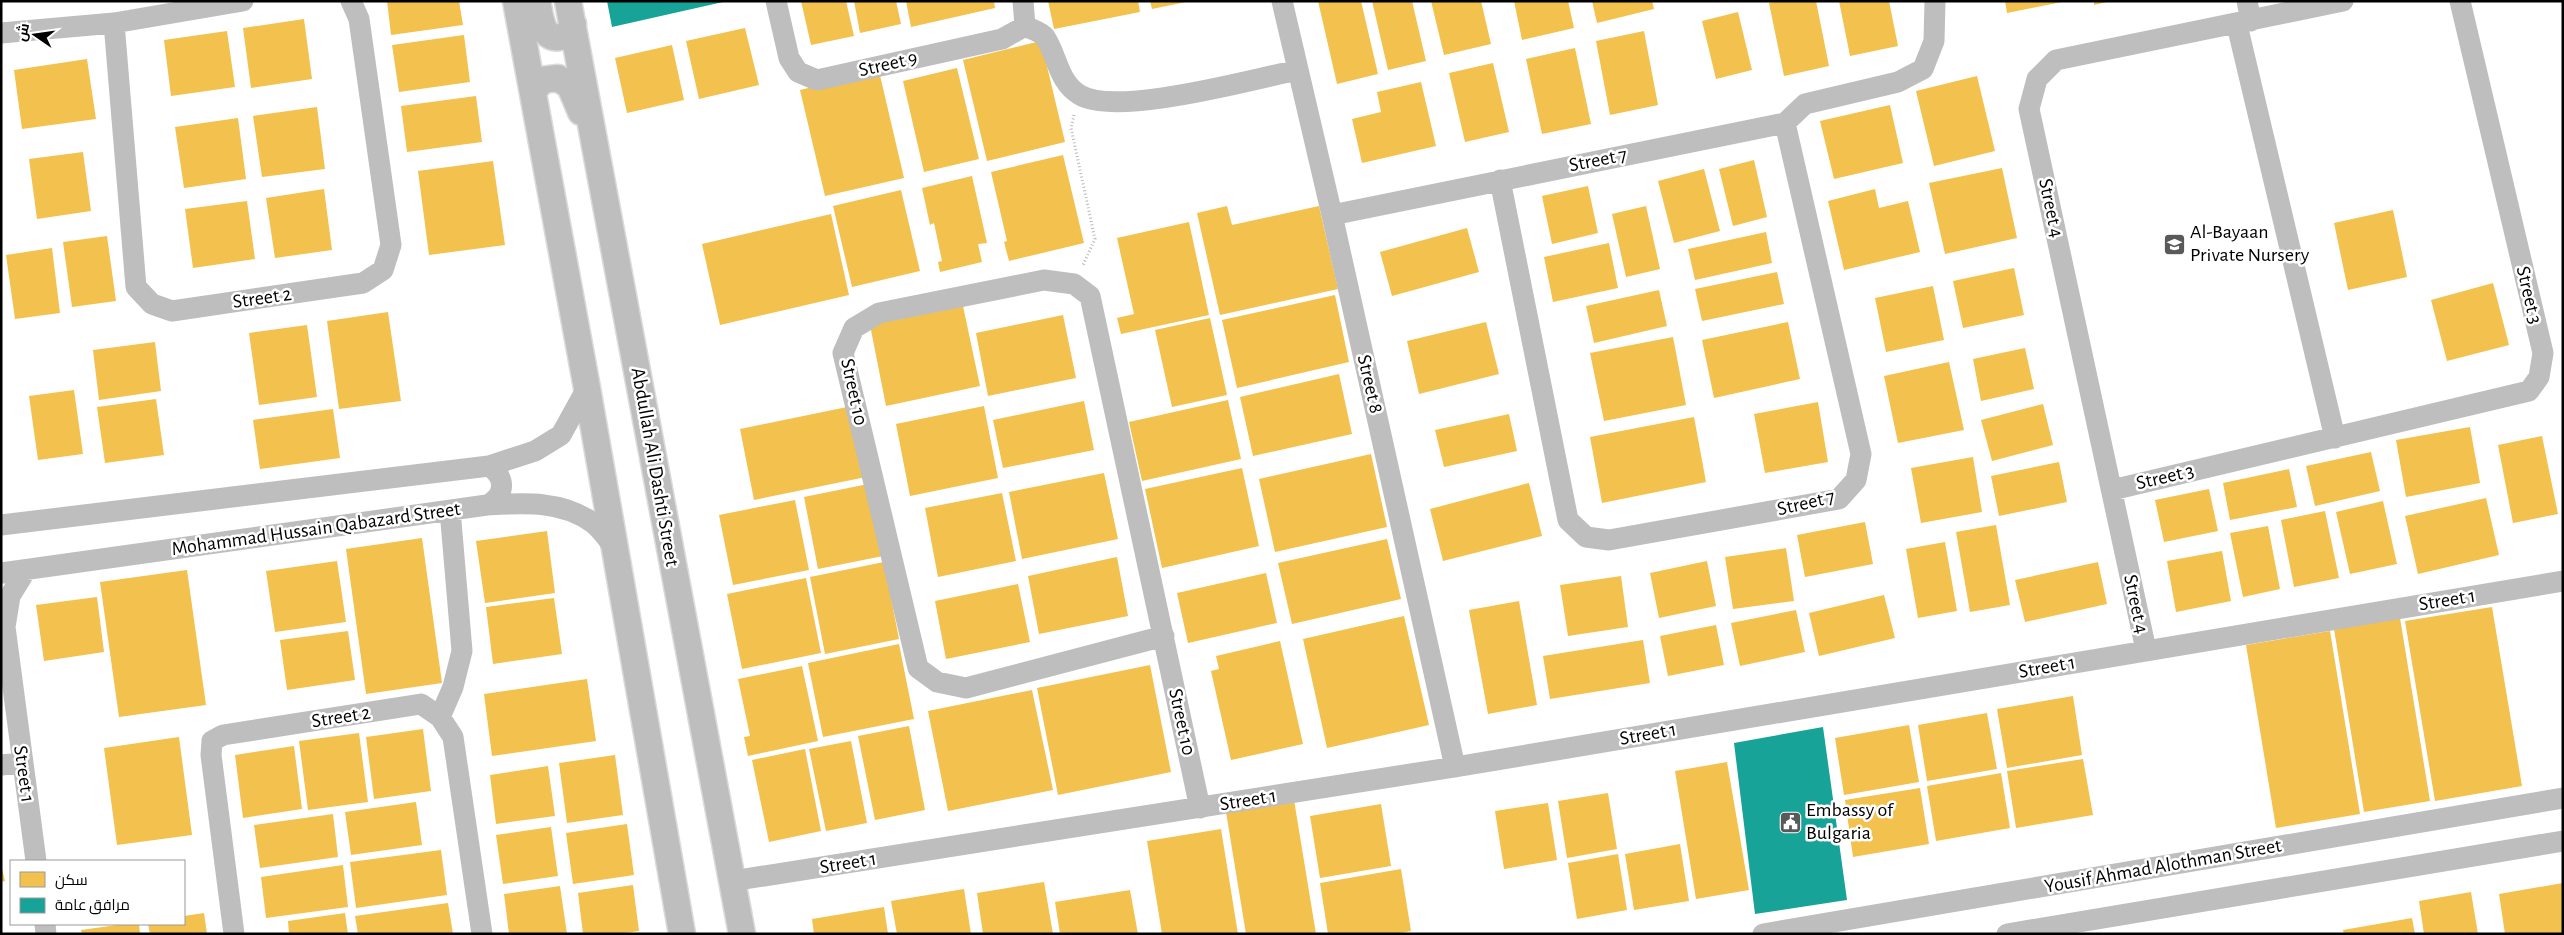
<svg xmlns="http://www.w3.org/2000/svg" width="2564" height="935" viewBox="0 0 2564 935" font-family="'Alegreya Sans',Cairo,sans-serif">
<rect width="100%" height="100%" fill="#fff"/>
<path fill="#f2c14e" d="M387,1H459L463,25L391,35Z
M801,1H846L854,36L811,45Z
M854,1H896L901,24L860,33Z
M906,1H994L995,8L911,27Z
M1048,1H1138L1140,12L1054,29Z
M1150,1H1186V2L1152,9Z
M1318,1H1361L1378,74L1337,84Z
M1372,1H1412L1426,61L1388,70Z
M1431,1H1481L1491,44L1444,55Z
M1514,1H1568L1574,28L1522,40Z
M1592,1H1652L1654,9L1597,23Z
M1775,1H1816L1829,66L1784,76L1769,3Z
M1839,1H1889L1898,46L1850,56Z
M2005,1H2062V2L2007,13Z
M2094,1H2107V2L2094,5Z
M1738,12L1752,70L1716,79L1702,21Z
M304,19L312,79L251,88L243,28Z
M745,28L759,85L699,99L686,41Z
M227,31L235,87L171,96L164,40Z
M1644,31L1658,105L1610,115L1596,41Z
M464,35L470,82L399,92L392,45Z
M1041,41L1065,142L987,161L963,60Z
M672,45L684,100L627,113L615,58Z
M1575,48L1591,124L1542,134L1526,59Z
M87,59L96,119L22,129L14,70Z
M1493,63L1509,132L1465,142L1449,73Z
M957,68L979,159L924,172L903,81Z
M879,71L904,178L825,196L800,90Z
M1977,76L1995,151L1934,166L1916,91Z
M1421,82L1436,146L1362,163L1352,119L1381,112L1377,92Z
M476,96L482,142L407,152L401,106Z
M1890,105L1903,163L1834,179L1820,121Z
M317,107L325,169L262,177L253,116Z
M238,118L246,179L184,188L175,127Z
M83,152L91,211L37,219L29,159Z
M1063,155L1084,243L1009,261L1004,242L1007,241L991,172Z
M1754,160L1767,217L1733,226L1719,169Z
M493,161L505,245L429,255L418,171Z
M2002,168L2017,238L1945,254L1929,183Z
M1704,169L1720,231L1674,243L1658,181Z
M972,176L987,243L978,244L982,262L940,272L938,262L942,261L934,223L930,225L922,188Z
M1588,186L1598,233L1552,244L1542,196Z
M324,189L332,250L275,258L266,198Z
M1875,189L1879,208L1908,201L1920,252L1844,270L1828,201Z
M901,190L920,271L852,287L833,206Z
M247,201L255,259L193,268L185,209Z
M1227,206L1232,225L1319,206L1338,289L1220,315L1197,213Z
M1646,206L1660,269L1626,277L1612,214Z
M2393,210L2407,277L2348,290L2334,223Z
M831,214L849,295L720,325L702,244Z
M1189,222L1209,315L1121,334L1117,318L1134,314L1117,238Z
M1467,228L1479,272L1392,296L1380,252Z
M1766,232L1772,263L1695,280L1688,249Z
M107,236L116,301L72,307L63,242Z
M1609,243L1618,288L1553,302L1544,257Z
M52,248L60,313L15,319L6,255Z
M2014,268L2024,315L1963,328L1953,281Z
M1777,272L1784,304L1702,321L1695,289Z
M2493,283L2509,345L2447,361L2431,300Z
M1933,286L1944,340L1886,352L1875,298Z
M1659,290L1667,326L1594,343L1586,306Z
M1335,295L1349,362L1237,388L1222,320Z
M963,306L980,386L886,406L870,325Z
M388,312L401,401L339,409L327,321Z
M1063,315L1076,378L988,396L976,333Z
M1210,318L1227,395L1172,407L1155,330Z
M1486,322L1499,374L1419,394L1407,341Z
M1788,322L1800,379L1714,398L1702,340Z
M307,325L317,397L259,405L249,333Z
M1673,337L1686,405L1604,421L1590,353Z
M155,342L161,391L99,400L93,350Z
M2025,348L2034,389L1981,401L1973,359Z
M1949,362L1964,430L1898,443L1884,376Z
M1339,374L1352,434L1253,456L1240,397Z
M74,390L83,454L38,460L29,396Z
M156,399L164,455L105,463L97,407Z
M1228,400L1241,459L1142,481L1129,422Z
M1084,401L1094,450L1003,468L993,420Z
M1818,402L1828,462L1765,473L1754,414Z
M2043,404L2053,445L1992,461L1981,420Z
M852,406L866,477L754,500L740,429Z
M984,406L998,478L910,496L896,424Z
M333,409L340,458L260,469L253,420Z
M1509,414L1517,451L1444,467L1435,430Z
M1694,417L1706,482L1602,503L1590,437Z
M2470,427L2480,483L2406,497L2396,440Z
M2542,436L2558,514L2513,523L2498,445Z
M2371,452L2380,491L2315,506L2306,466Z
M1371,454L1387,527L1275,552L1259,479Z
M1973,457L1982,512L1921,523L1911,468Z
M2059,462L2067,502L1999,516L1991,476Z
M1242,468L1259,546L1162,568L1145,489Z
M2289,469L2297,507L2230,520L2223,483Z
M1104,473L1118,539L1022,559L1009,492Z
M1529,483L1542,536L1443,561L1430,509Z
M868,484L883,556L818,569L804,497Z
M2209,489L2218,531L2164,542L2155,500Z
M1002,493L1016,561L938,577L925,508Z
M2486,498L2499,555L2418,574L2405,516Z
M795,500L809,570L733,585L719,515Z
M2383,501L2397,564L2350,574L2336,512Z
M2325,511L2339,578L2294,587L2281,520Z
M1865,522L1873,564L1805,577L1797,535Z
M1996,525L2010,605L1970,612L1956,532Z
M2268,526L2280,589L2243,597L2230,533Z
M547,531L555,593L485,603L476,541Z
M422,538L442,683L366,694L346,549Z
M1387,539L1401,599L1292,624L1278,563Z
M1945,542L1957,611L1918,618L1906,549Z
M1786,548L1794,601L1733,609L1725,557Z
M2222,551L2231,601L2176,612L2167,561Z
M1117,557L1128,616L1039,634L1028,576Z
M337,561L346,622L275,632L266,571Z
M1707,561L1716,606L1659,618L1650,573Z
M884,562L899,639L825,654L810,577Z
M2098,562L2107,604L2025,622L2015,580Z
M187,570L206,705L119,717L100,582Z
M1266,573L1277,623L1188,643L1177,593Z
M1621,576L1628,627L1568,636L1560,585Z
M806,578L821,653L742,669L727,594Z
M1018,584L1030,642L946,659L935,601Z
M1884,595L1895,638L1819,656L1809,613Z
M97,597L104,652L44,661L36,605Z
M554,598L562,654L493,664L486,607Z
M1519,601L1537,705L1488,714L1469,610Z
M2492,607L2522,786L2435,801L2405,621Z
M1796,610L1805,652L1740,666L1731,623Z
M1404,616L1429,725L1327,748L1303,639Z
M2400,618L2430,801L2364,812L2334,629Z
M1716,625L1724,665L1668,676L1660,636Z
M348,631L355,680L287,690L280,640Z
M2330,631L2360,814L2276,828L2246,645Z
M1643,640L1650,683L1550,699L1543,656Z
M1280,641L1303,744L1231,760L1211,671L1219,669L1216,656Z
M899,644L914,719L823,737L808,663Z
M1150,665L1171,772L1058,795L1037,688Z
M802,666L818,741L748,756L744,737L750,736L738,679Z
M587,679L596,741L492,756L484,694Z
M1032,690L1053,790L948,811L928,711Z
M2073,696L2082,755L2007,768L1997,709Z
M1987,713L1997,769L1927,781L1918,725Z
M1909,725L1919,782L1844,795L1835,738Z
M909,726L925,810L875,820L858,736Z
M423,729L431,791L374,799L366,737Z
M359,733L368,802L308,810L299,741Z
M179,737L192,835L117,845L104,748Z
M851,741L867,823L826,831L809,749Z
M294,746L302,809L243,818L235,755Z
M805,749L821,831L769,842L752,760Z
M615,755L623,815L567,823L559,763Z
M2083,759L2093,815L2016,828L2007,771Z
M1727,762L1749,890L1696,899L1675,771Z
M548,766L555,816L496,824L490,775Z
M2001,773L2010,828L1936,841L1927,786Z
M1920,788L1929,844L1853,857L1845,800Z
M1608,793L1617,849L1567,858L1558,801Z
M1294,800L1316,934H1246L1226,812Z
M416,802L422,845L351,855L345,812Z
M1548,803L1557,860L1504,869L1495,811Z
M1381,804L1391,866L1320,878L1310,816Z
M333,814L338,857L260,868L254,825Z
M627,824L634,875L573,884L566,833Z
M551,827L558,876L503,884L496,835Z
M1221,829L1238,934H1162L1147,841Z
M1680,844L1689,901L1634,910L1625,854Z
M441,850L447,895L356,908L350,862Z
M1618,854L1627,910L1577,919L1568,863Z
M1,864L5,881L1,882Z
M343,865L348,907L266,918L261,877Z
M1401,869L1411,931L1396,934H1328L1320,883Z
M1044,882L1053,934H983L977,893Z
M2563,883V934H2505L2499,894Z
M633,885L639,931L618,934H583L578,893Z
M560,886L567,934H509L504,894Z
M964,889L971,934H897L891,901Z
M1130,890L1138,934H1060L1055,902Z
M2471,892L2478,934H2424L2419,901Z
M448,903L453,934H358L355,916Z
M884,907L888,934H814L812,919Z
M204,913L207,934H150L148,924H184V916Z
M345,913L348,934H289L288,921Z
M2412,918L2415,934H2344L2343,930Z
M124,924H139L140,934H82L81,930Z"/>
<path fill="#17a398" d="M607,1H723V2L612,27Z
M1823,727L1847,900L1755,914L1734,743Z"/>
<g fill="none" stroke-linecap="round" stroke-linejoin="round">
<defs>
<path id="major" d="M516,1L587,388L682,934
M537,1C540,14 541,41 560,37C567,36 570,31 573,24
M568,1L742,934
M533,92L542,80L558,78L570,86L581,112"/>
</defs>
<use href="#major" stroke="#dbdbdb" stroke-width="29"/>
<path stroke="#b9b9b9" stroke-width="3" stroke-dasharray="1 2.5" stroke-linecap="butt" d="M1074,115L1071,128L1095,239L1083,265"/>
<path stroke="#bebebe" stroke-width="21" d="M776,1L789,58L798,72L817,80L1002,39L1025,26
M1023,1L1025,26
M1282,1L1332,215L1455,767
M2247,1L2251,21
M114,23L136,287L152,304L172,311L363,283L383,270L391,245L359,19L351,1
M2237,25L2335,438
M1025,26C1031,29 1041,32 1045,37C1058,57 1058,82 1080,95C1117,117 1253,79 1298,70
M1,33L114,23L243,1
M1785,123L1805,104L1898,82L1923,69L1934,41L1935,1
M1500,180L1568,520L1586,537L1609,540L1839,499L1856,480L1861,454L1785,123
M1332,215L1785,123
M2112,490L2529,391L2539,377L2543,353L2460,1
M487,505C506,496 506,477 489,466
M1,525L489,466L535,451L561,435L587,388
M26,570L10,596L5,627L36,861
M1,573L487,505C523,503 562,500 593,523C601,529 609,541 616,549
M1164,636L966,688L937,682L918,668L843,353L854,328L879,313L1044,280L1074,284L1090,296L1200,808
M2146,650L2029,109L2037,79L2056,60L2343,1
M440,717L453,687L462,651L450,510
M1,765L23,763
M732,881L1455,767L2563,581
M45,924L46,934
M234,934L211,755L212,741L223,735L421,704L440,717L453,737L482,934
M1763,934L2563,798
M2007,934L2563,841"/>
<use href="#major" stroke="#bebebe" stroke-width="26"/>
</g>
<defs>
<symbol id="school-square" viewBox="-11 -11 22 22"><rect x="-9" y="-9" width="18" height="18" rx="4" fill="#595959" stroke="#fff"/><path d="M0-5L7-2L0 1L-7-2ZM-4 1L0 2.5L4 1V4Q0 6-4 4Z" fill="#fff"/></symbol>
<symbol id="civic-square" viewBox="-11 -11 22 22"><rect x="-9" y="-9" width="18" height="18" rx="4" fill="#595959" stroke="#fff"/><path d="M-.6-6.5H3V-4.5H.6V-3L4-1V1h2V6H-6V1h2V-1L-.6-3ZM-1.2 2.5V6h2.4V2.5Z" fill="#fff"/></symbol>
</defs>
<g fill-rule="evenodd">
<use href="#school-square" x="2162" y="232" width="25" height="25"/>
<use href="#civic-square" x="1778" y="810" width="25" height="25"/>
</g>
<g text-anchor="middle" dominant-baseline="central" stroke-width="5" stroke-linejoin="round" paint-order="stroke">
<g font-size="20" fill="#000" stroke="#fff">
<text transform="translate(888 64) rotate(-13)">Street 9</text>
<text transform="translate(1598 160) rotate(-11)">Street 7</text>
<text transform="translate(2051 208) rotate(78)">Street 4</text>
<text transform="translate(2529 295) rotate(77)">Street 3</text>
<text transform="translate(262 298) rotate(-8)">Street 2</text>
<text transform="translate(1370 384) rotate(77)">Street 8</text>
<text transform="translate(854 392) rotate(78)">Street 10</text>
<text transform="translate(655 467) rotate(80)">Abdullah Ali Dashti Street</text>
<text transform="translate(2165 477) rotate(-13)">Street 3</text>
<text transform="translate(1806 503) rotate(-13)">Street 7</text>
<text transform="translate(316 529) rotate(-8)">Mohammad Hussain Qabazard Street</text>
<text transform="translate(2447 600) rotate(-9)">Street 1</text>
<text transform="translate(2136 604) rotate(78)">Street 4</text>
<text transform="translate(2047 667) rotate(-10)">Street 1</text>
<text transform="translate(341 717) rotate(-9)">Street 2</text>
<text transform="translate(1182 722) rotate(78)">Street 10</text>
<text transform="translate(1648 734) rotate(-10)">Street 1</text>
<text transform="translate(24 774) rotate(82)">Street 1</text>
<text transform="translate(1248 800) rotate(-9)">Street 1</text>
<text transform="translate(848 863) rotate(-9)">Street 1</text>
<text transform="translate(2163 866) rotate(-10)">Yousif Ahmad Alothman Street</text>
</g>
<g font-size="20" fill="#000" stroke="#fff" text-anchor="start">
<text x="2190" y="232">Al-Bayaan<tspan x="2190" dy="23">Private Nursery</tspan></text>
<text x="1806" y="810">Embassy of<tspan x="1806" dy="23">Bulgaria</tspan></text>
</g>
</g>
<rect width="2564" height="935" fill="none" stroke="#000000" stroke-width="5"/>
<rect x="10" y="860" width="175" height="65" fill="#ffffff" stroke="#999999"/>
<rect x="20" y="872" width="25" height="15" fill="#f2c14e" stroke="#999999"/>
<text x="55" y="885" font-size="15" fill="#000000">سكن</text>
<rect x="20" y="898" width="25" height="15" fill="#17a398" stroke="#999999"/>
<text x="55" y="910" font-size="15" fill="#000000">مرافق عامة</text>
<g transform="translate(35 35) rotate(283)" stroke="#ffffff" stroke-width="4" paint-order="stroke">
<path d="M0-4L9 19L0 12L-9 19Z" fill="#000000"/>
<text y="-8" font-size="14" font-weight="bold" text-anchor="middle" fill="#000000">ش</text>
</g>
</svg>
